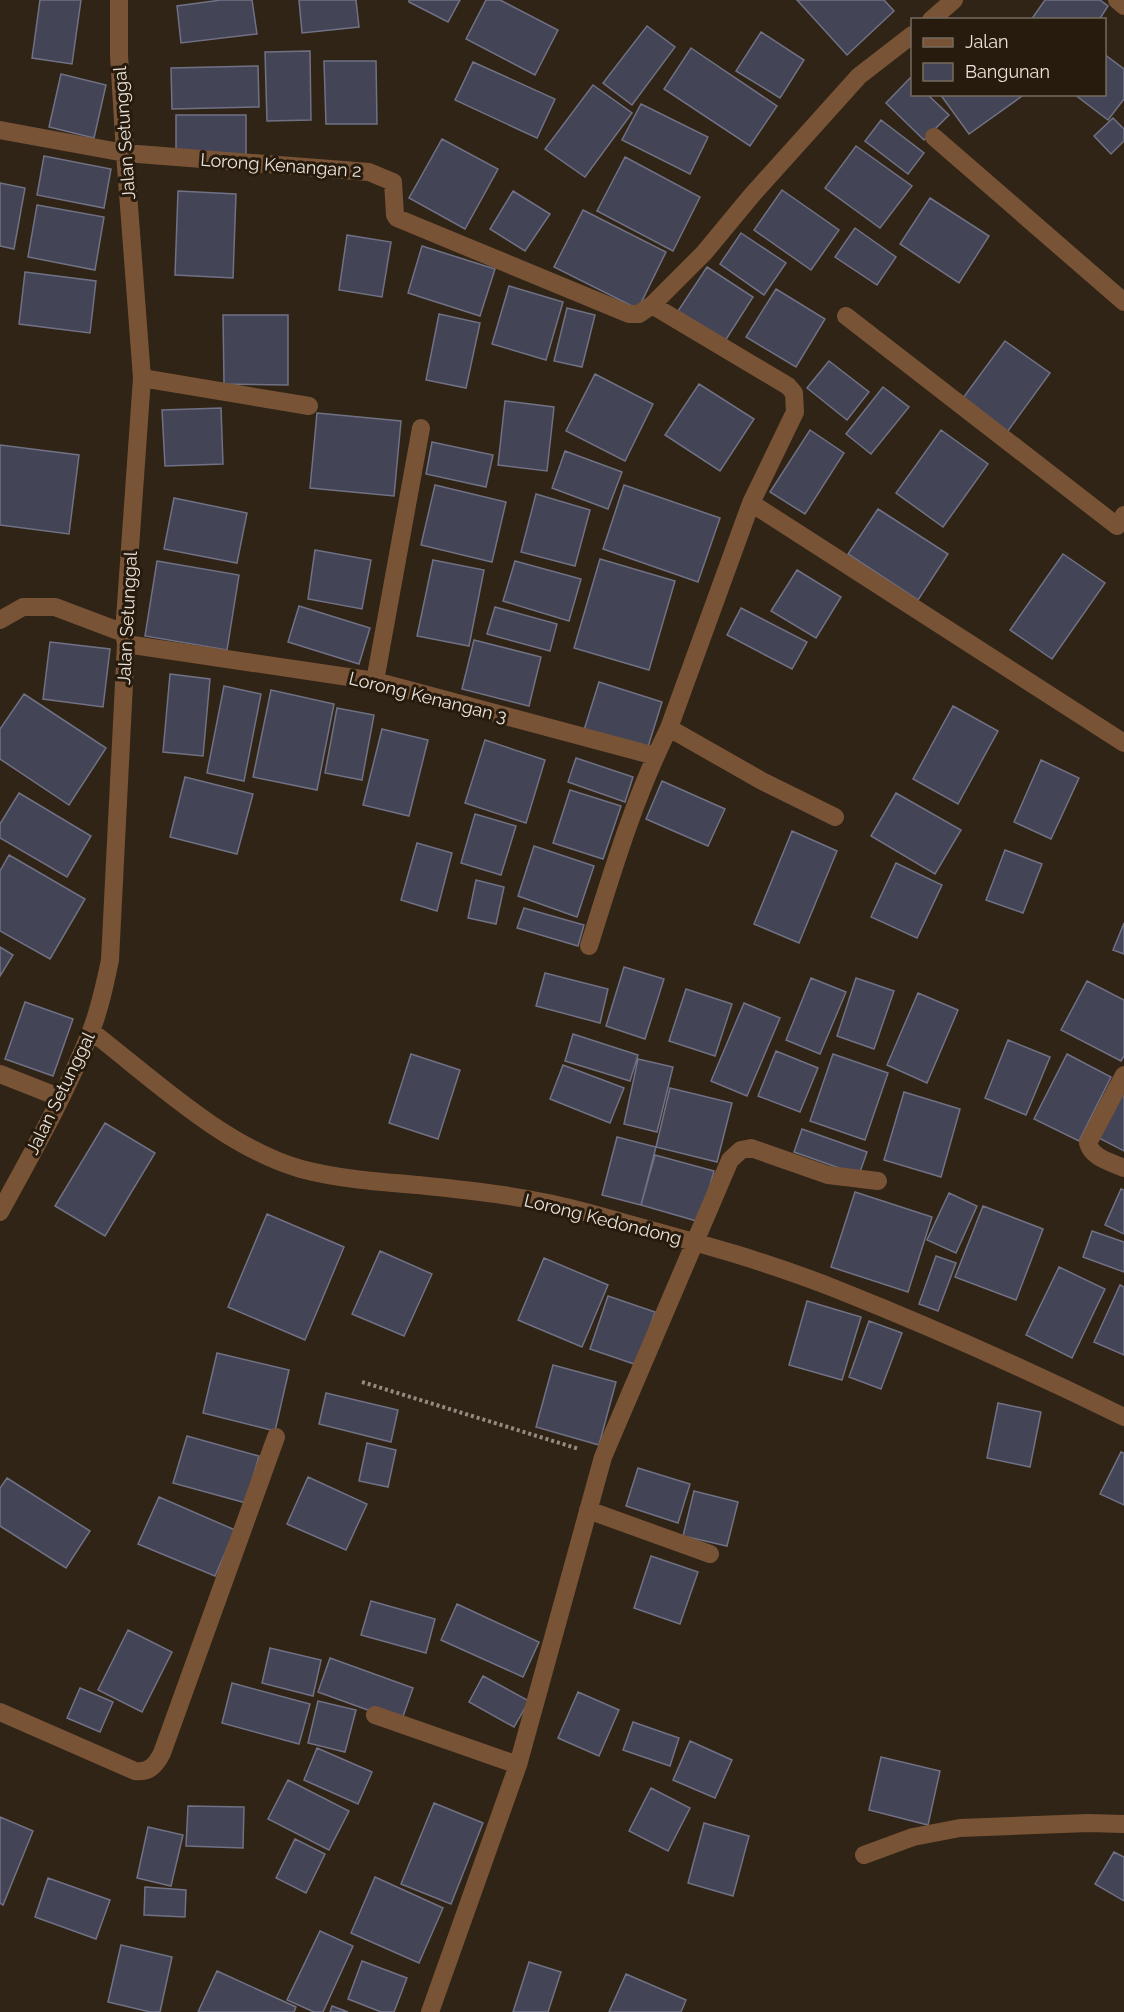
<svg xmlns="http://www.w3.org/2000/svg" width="1124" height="2012" viewBox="0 0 1124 2012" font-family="Raleway,sans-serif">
<rect width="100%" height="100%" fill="#302417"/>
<path fill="#434456" stroke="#707184" stroke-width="1.5" d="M40,0H81L72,64L32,58Z
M221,0H252L257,34L181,43L177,6Z
M299,0H356L359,27L302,33Z
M409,0H460L448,22L409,2Z
M486,0H500L558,30L535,75L466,39Z
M797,0H884L894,11L847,55Z
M1045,0H1100L1108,6L1099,20H1031Z
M647,26L675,47L632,105L603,83Z
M761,32L804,60L780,98L736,71Z
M691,48L777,106L750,146L664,89Z
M310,51L311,120L267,121L265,52Z
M1104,54L1124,69V99L1108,120L1074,94H1104Z
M324,61H376L377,124H326Z
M473,62L555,99L537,138L455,100Z
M258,66L259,107L172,109L171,68Z
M61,74L106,85L94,138L49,127Z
M910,78L912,80V94H927L949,115L924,140L886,103Z
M593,85L632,113L585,177L545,149Z
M940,94H1025L969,134Z
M641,104L708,137L690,174L622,140Z
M176,115H246V157L176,156Z
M1113,118L1124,129V141L1111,154L1094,136Z
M881,120L924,153L908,174L865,141Z
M442,139L498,169L465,229L409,198Z
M856,146L912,186L880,228L825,188Z
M44,156L111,169L104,208L37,195Z
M625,157L700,197L673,251L597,211Z
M0,183L25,188L14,249L0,246Z
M782,190L839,230L811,270L754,230Z
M178,191L236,194L233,278L175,275Z
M513,191L550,214L525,251L490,229Z
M930,198L989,236L959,283L900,244Z
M37,205L104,217L95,270L28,257Z
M583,210L666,252L638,309L554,267Z
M855,228L896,257L877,285L835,257Z
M741,233L786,263L764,295L720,264Z
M347,235L391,242L382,297L339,290Z
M422,246L495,269L480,316L408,293Z
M707,267L753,297L725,341L678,311Z
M25,272L96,281L90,333L19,324Z
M509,286L563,302L546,360L492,344Z
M776,289L825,319L796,367L746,337Z
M567,308L595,315L582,367L554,361Z
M439,314L480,323L466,388L426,380Z
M223,315H288V385L224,384Z
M1005,341L1050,373L1005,435L960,402Z
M829,361L869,392L847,420L807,388Z
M595,374L653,404L625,461L566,431Z
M699,384L754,419L720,471L665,435Z
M883,387L909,407L871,454L846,434Z
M505,401L554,407L547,471L498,465Z
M221,408L223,464L165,466L162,410Z
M317,413L401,421L394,496L310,488Z
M810,430L844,453L805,514L770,492Z
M941,430L988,464L943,527L896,493Z
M432,442L493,455L486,487L426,474Z
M0,445L79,455L69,534L0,525Z
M565,451L622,472L608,509L552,488Z
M435,485L506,502L492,562L421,545Z
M624,485L720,518L698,582L603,549Z
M536,494L590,510L575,566L521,552Z
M174,498L247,513L237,563L164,549Z
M878,509L948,554L918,600L848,554Z
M315,550L371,560L362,609L308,599Z
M1063,554L1105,583L1052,659L1010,630Z
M600,559L675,581L649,670L574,648Z
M433,560L484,570L469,646L417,636Z
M157,561L239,575L227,650L145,636Z
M515,561L581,579L569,621L503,601Z
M797,570L841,597L816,638L771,611Z
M299,606L370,628L359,664L288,642Z
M495,607L557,624L550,651L487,634Z
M741,608L807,642L792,669L727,635Z
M474,640L541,657L529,706L462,689Z
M50,642L110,649L103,707L43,699Z
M170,674L210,679L203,756L163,752Z
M599,682L662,702L647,750L584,730Z
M224,686L261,694L244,781L207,773Z
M271,690L334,704L317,790L253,777Z
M24,694L106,748L69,805L0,759V729Z
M953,706L998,731L958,804L913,779Z
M337,708L374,715L362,780L325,773Z
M382,729L428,740L409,816L363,805Z
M485,740L545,760L526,823L465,803Z
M576,758L633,777L625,802L568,782Z
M1041,760L1079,778L1051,839L1014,822Z
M185,777L253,794L237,854L170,837Z
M662,781L725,809L708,846L646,819Z
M570,790L621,806L603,859L553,843Z
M19,793L91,836L67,877L0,838V824Z
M896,793L961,830L935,874L871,836Z
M475,814L516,826L501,875L461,863Z
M792,831L837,851L799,943L754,924Z
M417,843L452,853L437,911L401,900Z
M534,846L594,866L577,917L518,896Z
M1005,850L1042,864L1023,913L986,900Z
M9,855L85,899L50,959L0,931V871Z
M896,863L942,885L917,938L871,917Z
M476,880L504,887L496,924L468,918Z
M524,908L584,925L578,946L517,928Z
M1124,923V954L1113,950Z
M0,947L13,955L0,976Z
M624,967L664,979L645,1039L606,1026Z
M545,973L608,989L600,1023L536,1006Z
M811,978L846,992L820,1054L786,1040Z
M856,978L894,991L874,1049L837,1036Z
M1087,981L1124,1000V1056L1121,1061L1061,1030Z
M686,989L732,1004L715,1056L669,1041Z
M918,993L958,1010L927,1083L887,1065Z
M25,1002L73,1019L53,1076L5,1059Z
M744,1003L780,1018L747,1096L711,1081Z
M573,1034L638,1055L630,1081L565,1061Z
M1008,1040L1050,1057L1026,1115L985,1098Z
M776,1051L818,1068L800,1112L758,1096Z
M411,1054L460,1070L438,1139L389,1123Z
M833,1054L888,1073L865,1140L810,1121Z
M1067,1054L1111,1077L1079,1141L1034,1119Z
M638,1059L673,1067L657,1132L624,1124Z
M563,1065L624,1088L610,1123L550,1099Z
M670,1088L732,1103L717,1162L656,1147Z
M1124,1090V1151L1097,1137Z
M904,1092L960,1109L941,1177L884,1160Z
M105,1123L155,1153L105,1236L55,1206Z
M802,1129L867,1152L859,1175L794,1152Z
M617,1137L656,1147L641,1205L602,1195Z
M655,1155L714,1171L700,1222L641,1205Z
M1121,1189L1124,1190V1234L1105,1225Z
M855,1192L932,1217L908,1292L831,1267Z
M949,1193L977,1206L956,1253L927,1240Z
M983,1206L1043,1229L1016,1300L955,1277Z
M267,1214L344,1247L305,1340L228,1307Z
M1092,1231L1124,1242V1272L1083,1257Z
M380,1251L432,1274L404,1336L352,1314Z
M936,1256L956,1263L938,1311L919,1304Z
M544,1258L608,1285L582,1347L518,1320Z
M1059,1267L1105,1289L1072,1358L1026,1335Z
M1120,1285L1124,1287V1355L1094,1342Z
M608,1296L655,1312L637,1365L590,1349Z
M807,1301L861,1317L842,1380L789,1365Z
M869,1321L902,1333L881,1389L849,1377Z
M217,1353L289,1370L275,1431L203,1413Z
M553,1365L616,1382L599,1445L536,1427Z
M326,1393L398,1410L391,1442L319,1424Z
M998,1403L1041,1412L1030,1467L987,1458Z
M187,1436L259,1456L246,1503L173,1483Z
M367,1443L396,1450L388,1487L359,1481Z
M1121,1452L1124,1453V1505L1100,1494Z
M638,1468L690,1484L678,1523L626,1506Z
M308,1477L367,1504L346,1550L287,1524Z
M7,1478L90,1531L66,1568L0,1526V1488Z
M694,1491L738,1502L727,1546L683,1536Z
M159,1497L235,1530L215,1576L138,1544Z
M651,1556L698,1572L680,1624L634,1608Z
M371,1601L435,1619L426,1653L361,1635Z
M457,1604L539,1642L523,1677L441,1640Z
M128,1630L172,1652L142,1712L98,1690Z
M270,1648L321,1660L313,1696L262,1683Z
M330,1658L413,1688L401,1722L318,1692Z
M483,1676L529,1701L514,1727L469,1702Z
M232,1683L310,1704L299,1744L222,1723Z
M80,1688L113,1702L100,1732L67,1718Z
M578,1692L619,1710L599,1756L558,1738Z
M318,1701L356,1710L345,1752L308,1743Z
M633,1722L679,1738L670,1766L623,1750Z
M690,1741L732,1760L715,1798L673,1780Z
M317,1748L372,1772L358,1804L304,1780Z
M881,1757L940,1771L928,1825L869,1810Z
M288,1780L349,1811L329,1850L268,1819Z
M651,1788L690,1808L668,1851L629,1831Z
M434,1803L483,1823L451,1904L401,1884Z
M188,1806L244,1807L243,1848L186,1846Z
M0,1817L33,1831L3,1905L0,1903Z
M704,1823L749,1836L733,1896L688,1883Z
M148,1827L183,1835L171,1886L137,1878Z
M295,1839L325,1854L306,1893L276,1878Z
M1114,1852L1124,1857V1901L1095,1884Z
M375,1877L443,1908L419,1963L351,1933Z
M48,1878L110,1900L96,1939L35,1917Z
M145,1887L186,1890L185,1917L144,1915Z
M320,1931L353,1946L323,2012H314L287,2000Z
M121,1945L172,1957L160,2012H150L108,2002Z
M362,1961L407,1978L394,2012H381L348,1999Z
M529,1962L561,1972L548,2012H513Z
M217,1971L296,2007L294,2012H198Z
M626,1974L686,2000L681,2012H609Z
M332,2006L348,2012H330Z"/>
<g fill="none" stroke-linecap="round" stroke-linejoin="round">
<path stroke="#958b81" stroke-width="4" stroke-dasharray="3 3" stroke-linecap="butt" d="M362,1382L579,1449"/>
<path stroke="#795336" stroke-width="18" d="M1117,0L1124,6
M931,20L954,0
M0,130L125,153L369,172L393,182L395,215L397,218L629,314H639L652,305L704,253L752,195L859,76L912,35
M934,137L1124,302
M846,316L1117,526L1124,515
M142,378L309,406
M751,503L1124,743
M0,620L23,607H55L124,633
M126,644L375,681L655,756
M375,681L421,428
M669,728L762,781L835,817
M589,946C612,873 634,798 669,728L751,503L795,412L794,393L788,386L652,305
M91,1031C153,1079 224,1147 301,1169C339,1179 379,1182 418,1185C476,1191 533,1197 589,1213C672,1236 756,1257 836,1289C934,1328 1030,1371 1124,1417
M0,1074L61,1098
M1124,1075L1088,1143C1092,1158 1110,1162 1124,1168
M0,1212C32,1153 66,1094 91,1031C100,1008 105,984 110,960L126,644L124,633L142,378L125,153L119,55V0
M588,1510L710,1554
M0,1712L135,1771C149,1773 156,1765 162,1753L276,1437
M375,1715L518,1765
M864,1855L913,1837L960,1828L1088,1823L1124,1824
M430,2012L518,1765L603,1457L730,1160L741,1150L751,1148L828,1175L878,1181"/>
</g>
<g text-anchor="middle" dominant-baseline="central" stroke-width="6" stroke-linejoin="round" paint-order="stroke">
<g font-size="18" fill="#ebe3db" stroke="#261b0d">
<text transform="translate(124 133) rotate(-94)">Jalan Setunggal</text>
<text transform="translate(281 165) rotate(4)">Lorong Kenangan 2</text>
<text transform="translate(127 618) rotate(-87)">Jalan Setunggal</text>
<text transform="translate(428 697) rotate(14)">Lorong Kenangan 3</text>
<text transform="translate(60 1093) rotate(-64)">Jalan Setunggal</text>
<text transform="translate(603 1219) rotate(14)">Lorong Kedondong</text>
</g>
</g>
<rect x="911" y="18" width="195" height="78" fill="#261b0d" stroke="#756b5f" stroke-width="1.5"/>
<rect x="923" y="38" width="30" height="9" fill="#795336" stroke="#756b5f" stroke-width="1.5"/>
<text x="965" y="48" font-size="18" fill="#ebe3db">Jalan</text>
<rect x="923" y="63" width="30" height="18" fill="#434456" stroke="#756b5f" stroke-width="1.5"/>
<text x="965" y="78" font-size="18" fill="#ebe3db">Bangunan</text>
</svg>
